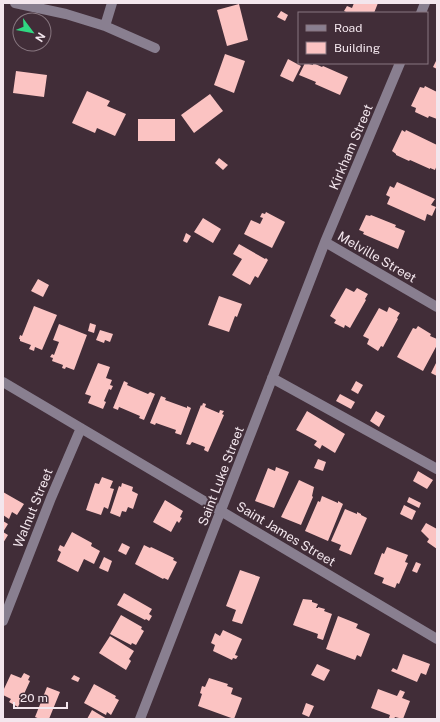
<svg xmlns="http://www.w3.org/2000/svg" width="440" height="722" viewBox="0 0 440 722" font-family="'Public Sans',sans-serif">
<rect width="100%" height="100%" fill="#412d38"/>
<path fill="#fbc3c2" d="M354,3H378L374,13H348L344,11L347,6L352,8Z
M239,4L248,40L227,46L217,10Z
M281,11L288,15L285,21L277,17Z
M225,54L245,61L234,93L214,85Z
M288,59L301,66L293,82L280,76Z
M437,59V69L433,67Z
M305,63L313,65V63L322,67L323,66L348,77L340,95L315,84L316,82L299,75Z
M16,71L47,75L44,97L13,93Z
M425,86L437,92V119L429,116L428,118L415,112L416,108L411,106L420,87L424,88Z
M87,91L110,101L107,106L126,114L115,136L97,128L95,133L72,123Z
M210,94L223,111L194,133L181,115Z
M138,119H175V141H138Z
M402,130L405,132L406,130L437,145V165L435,170L430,168V169L410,160L409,161L396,155V154L392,151Z
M219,158L228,165L223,170L215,163Z
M397,182L435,199L431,205L436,207L432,216L427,214L425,221L387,204L390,197L386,195L390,186L394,188Z
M266,212L285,222L272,248L244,234L251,220L260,224L263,218L260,217L262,213L265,214Z
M366,215L370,216L371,215L396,225L395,227L405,231L398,249L363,234L364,232L359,230Z
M203,218L221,229L213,243L194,232Z
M186,233L191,236L187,243L183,241Z
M239,244L265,259L266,258L268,260L258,278L255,276L250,285L232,275L242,259L233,254Z
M38,279L49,285L43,297L31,291Z
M346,288L354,292L357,288L368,294L365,299L366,300L350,328L345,325L344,328L334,323L336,320L330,316Z
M219,296L242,304L237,317L235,316L229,332L208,325Z
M34,306L57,315L42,350L35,347L34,351L29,349L31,345L20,341V339H19L20,335L22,336Z
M389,307L400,313L397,318L398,319L383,347L381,346L378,351L367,344L369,339L363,336L379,308L387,312Z
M90,323L96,325L94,333L88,331Z
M59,324L87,335L74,370L66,367L65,369L62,368L63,365L52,361L53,358L50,357L52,354L54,355L59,342L53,340Z
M418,326L431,334L430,336L437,339V345L423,371L397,357L413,328L416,329Z
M100,330L113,334L110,342L105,340L104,343L96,340Z
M437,361V376L431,373Z
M98,363L110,367L106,378L112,380L110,385L113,386L111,390L109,389L104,401L106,402L103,409L88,403L91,396L85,394Z
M124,381L128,383L127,385L148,394L150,392L155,394L144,420L139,418L140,416L119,407L118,410L113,408Z
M356,381L363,385L358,394L351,390Z
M340,394L355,402L351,409L336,401Z
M161,396L166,398L165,400L187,408V406L191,408L181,435L175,433L176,430L156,423L155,425L150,423Z
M203,403L206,404L205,407L219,413L220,410L224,411L222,414L224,415L208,452L204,450L205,447L192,442L190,445L186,444L201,405L202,406Z
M307,411L345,434L335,453L322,445L320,449L314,445L317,441L296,430Z
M376,411L385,416L379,427L370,421Z
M318,459L326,462L323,471L314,468Z
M276,467L289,472L274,508L255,501L268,468L275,471Z
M418,471L433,480L427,489L413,481Z
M102,477L113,481L110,488L114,489L108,509L104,507L101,515L86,510L95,483L99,484Z
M299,480L314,487L312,496L313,497L301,525L281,517Z
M122,483L133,487L132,491L138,494L133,509L128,507L126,512L122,511L120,517L110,513L119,486L121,487Z
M3,492L24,504L17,515L12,512L9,519L3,515Z
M322,496L338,503V501L343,504L328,541L305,531L318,501L320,502Z
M409,497L421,503L419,508L407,502Z
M165,500L183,511L180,517L182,518L179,523L177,521L171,532L153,522Z
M404,505L416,511L412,520L400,514Z
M345,509L357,514V512L361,514V515L367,518L351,555L339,550L341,545L331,541Z
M3,521L8,524L3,532L8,535L3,543Z
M426,523L437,529V549L427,542L429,539L421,531Z
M72,532L92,543L91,546L100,551L94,564L84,559L78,572L57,561L61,552L58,550L60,545L64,547Z
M122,543L130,547L126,555L118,551Z
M144,545L150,548L151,547L174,558L173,560L177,562L168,580L164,578L163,579L135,564Z
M387,547L408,555L405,562L408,563L399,584L397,583L395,588L382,583L384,578L374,574L382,553L384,554Z
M104,557L112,561L108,572L99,568Z
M416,562L421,564L417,573L412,571Z
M240,570L260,577L242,624L232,621L236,610L226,606Z
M124,593L152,609L149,614L152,616L149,621L146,619L145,620L117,605Z
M303,599L312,600V602L318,604L316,608H318V607L325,609L324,611L332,614L323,640L317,638L318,634L293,625Z
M121,615L142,627L141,629L144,631L136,645L132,643L131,645L110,634Z
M338,616L358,624L356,628L370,634L361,657L357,655L355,660L326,649Z
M223,630L242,639L235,655L238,656L236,659L233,658L232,660L213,651L215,645L211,643L215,633L220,636Z
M110,636L134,651L129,659L131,661L126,670L99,653Z
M403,654L430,664L426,675L421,673L417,682L391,671L393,668L397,670Z
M317,664L330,670L324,681L311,675Z
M24,673L30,676L28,680L30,681L18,707L9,702L11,699L3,695V691L11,674L21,678Z
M74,675L80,678L78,682L71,679Z
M209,678L228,684L227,686L233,688L231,694L242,698L234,719L198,706L202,694L200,693L202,686L205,687Z
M94,684L116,696L115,698L119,700L111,715L107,712L106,715L84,703Z
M47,687L60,692L49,719H40L35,717Z
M378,689L397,696L400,690L405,692L402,698L410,701L403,719L395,717L394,719H391L389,718L390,715L371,708Z
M306,703L314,706L309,717L302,714Z
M92,710L107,719H87Z"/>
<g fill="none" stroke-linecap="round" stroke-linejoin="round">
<path stroke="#897f90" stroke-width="10" d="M15,3L66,14L105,26L155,48
M421,13L425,3
M105,26L112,3
M325,242L437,307
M272,378L437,469
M3,382L437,639
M3,621L51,498L81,428
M140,719L325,242L400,63"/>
</g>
<g text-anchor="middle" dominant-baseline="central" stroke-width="4" stroke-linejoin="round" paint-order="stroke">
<g font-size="13" fill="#f3e6ed" stroke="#412d38">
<text transform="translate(351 147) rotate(-67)">Kirkham Street</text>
<text transform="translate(377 257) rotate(30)">Melville Street</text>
<text transform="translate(221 476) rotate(-69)">Saint Luke Street</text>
<text transform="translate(33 508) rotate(-68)">Walnut Street</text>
<text transform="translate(286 534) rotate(31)">Saint James Street</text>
</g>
</g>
<rect width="440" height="722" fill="none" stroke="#f3e6ed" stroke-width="8"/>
<rect x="298" y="12" width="130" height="52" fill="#412d38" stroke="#887780"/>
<rect x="306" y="25" width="20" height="6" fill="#897f90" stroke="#887780"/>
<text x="334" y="32" font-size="12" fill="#f3e6ed">Road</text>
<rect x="306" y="42" width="20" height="12" fill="#fbc3c2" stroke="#887780"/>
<text x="334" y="52" font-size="12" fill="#f3e6ed">Building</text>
<g transform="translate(32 32) rotate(122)"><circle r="19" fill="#412d38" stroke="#887780"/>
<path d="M0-3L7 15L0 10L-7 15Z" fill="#30d882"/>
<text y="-6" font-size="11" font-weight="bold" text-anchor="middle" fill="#f3e6ed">N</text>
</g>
<path d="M14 702v6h53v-6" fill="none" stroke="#f3e6ed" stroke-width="2"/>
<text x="20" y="702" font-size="12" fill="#f3e6ed" stroke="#412d38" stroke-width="3" paint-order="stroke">20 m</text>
</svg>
